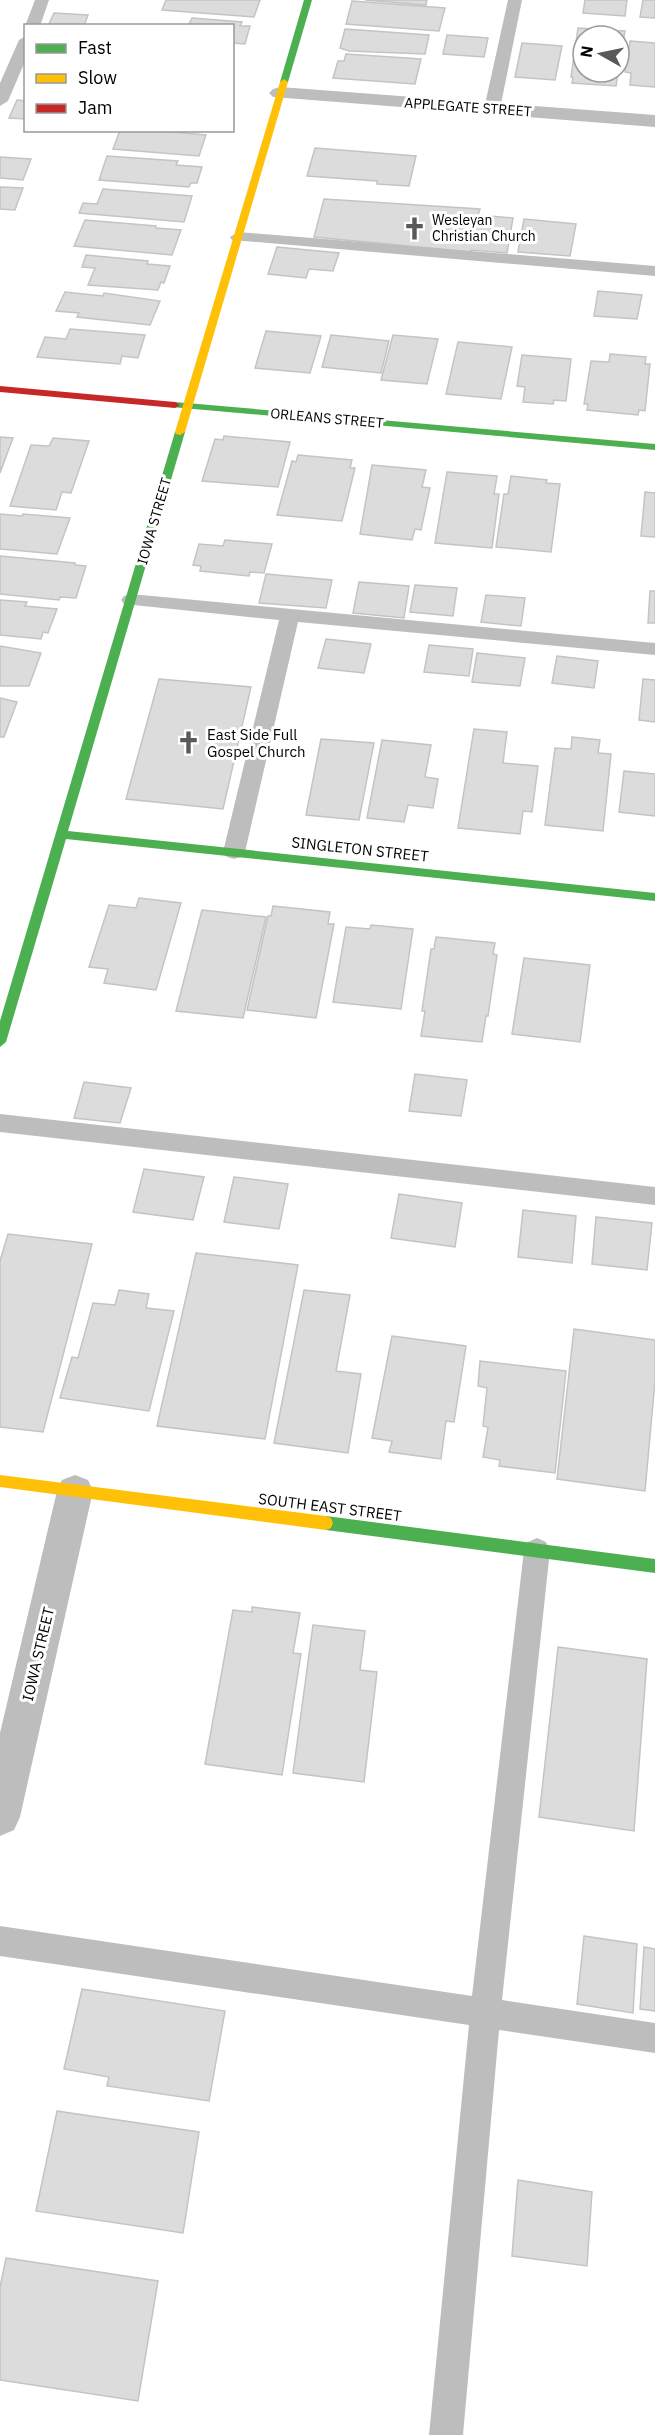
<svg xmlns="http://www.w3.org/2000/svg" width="655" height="2435" viewBox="0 0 655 2435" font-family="'IBM Plex Sans',sans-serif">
<rect width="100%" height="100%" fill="#fff"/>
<path fill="#dcdcdc" stroke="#c4c4c4" stroke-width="1.5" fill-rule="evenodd" d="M166,0H260L254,17L162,10Z
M365,0H427L426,5Z
M585,0H627L625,16L583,13Z
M643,0H655V18L640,17Z
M352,1L445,8L439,31L346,24Z
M54,13L88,15L84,26H48Z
M192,18L242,22L240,26H250L245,44L232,43V26H180L189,24Z
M578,28L625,31L616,86L572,83L573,77H571ZM583,36H619V72H583Z
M345,29L429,35L425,54L349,51L340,48Z
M447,35L488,38L484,57L443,54Z
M630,41L655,43V87L630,85L631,73L625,72Z
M522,43L562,46L555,80L515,77Z
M346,54L421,59L415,84L333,78L338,61H344Z
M17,100L26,101V119L9,118Z
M120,130H151L206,135L199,156L113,149Z
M315,148L416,156L409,186L377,184V181L307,176Z
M107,156L178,161L176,165L202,167L197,183H191L189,187L99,180Z
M0,157L31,159L23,180L0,178Z
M0,187L23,188L15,210L0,209Z
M103,189L192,196L184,222L79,213L83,203L97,204Z
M324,199L480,209L478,215L513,218L507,253L471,250V252L314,237Z
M524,219L576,224L570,256L518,252Z
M85,220L156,226V228L181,230L172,255L74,246Z
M277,247L339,253L333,271L309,269L306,278L268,274Z
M86,255L148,261L147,264L170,266L164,283L161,282L158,290L88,285L95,268L82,267Z
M598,291L642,295L637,319L594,316Z
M65,292L103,296L104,293L160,301L150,325L77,317L79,313L56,311Z
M70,329L145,335L138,358L122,356L120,364L37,357L45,337L66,339Z
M266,331L321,336L310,373L255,368Z
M331,335L389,341L381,373L322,367Z
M393,335L438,339L427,384L381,380Z
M458,342L512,347L501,399L446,394Z
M610,354L646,357L645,364H650L645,411L639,410L638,415L587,410L588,404H584L591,361L609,362Z
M522,355L571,359L566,401L554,400L553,404L523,402L525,387L517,386Z
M224,436L290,442L278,487L202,481L215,439L223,440Z
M0,437L13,438L0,473Z
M53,438L89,441L71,493L62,492L56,510L10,506L31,445L49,446Z
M298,455L352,460L350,468H355L342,521L277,515L292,461L296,462Z
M372,465L426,470L422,487L430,488L421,530L415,529L412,540L360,534Z
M447,472L497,476L494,494H499L492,548L435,543Z
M511,476L547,480L546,483L560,484L551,552L496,547L504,494H508Z
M645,492L655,493V537L641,536Z
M0,514L22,516L23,514L70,518L57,554L0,549Z
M225,540L272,544L264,573L250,572L249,576L200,571L201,566L193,565L199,544L223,546Z
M0,556L75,563V565L86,566L76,598L60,597L59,600L0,594Z
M266,574L332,580L326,608L259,603Z
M359,582L409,586L404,618L353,613Z
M415,585L457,588L453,616L410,612Z
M650,591H655V623H648Z
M486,595L525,598L521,626L481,622Z
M0,600L27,602L25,606L57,609L48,633L43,632L41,639L0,635Z
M326,639L371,644L364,673L318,668Z
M429,645L473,649L469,676L424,672Z
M0,646L41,653L29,686H0Z
M477,653L525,658L520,686L472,682Z
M557,656L598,661L594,688L552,683Z
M159,679L251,687L223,809L126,799Z
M643,679L655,680V722L639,720Z
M0,698L17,702L4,737H0Z
M474,729L507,732L503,763L538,766L532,812L523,811L520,834L458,828Z
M572,737L600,740L598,753L611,754L603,831L545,825L555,748L571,749Z
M321,739L374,743L359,820L306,815Z
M382,740L431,745L425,777L438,779L433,808L408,805L404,822L367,818Z
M624,771L655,774V816L619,812Z
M139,898L181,903L156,990L104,983L108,969L89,967L109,905L136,908Z
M273,906L330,912L328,924H334L316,1018L247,1010L268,916H271Z
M202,910L266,917L243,1018L176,1011Z
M371,925L413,929L401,1009L333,1002L346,927L370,929Z
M436,937L495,943L493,954L497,955L488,1016H486L482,1042L421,1036L425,1011H422L431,949H434Z
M524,958L590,965L580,1042L512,1034Z
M415,1074L467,1080L461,1116L409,1111Z
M84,1082L131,1088L120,1123L74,1118Z
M144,1169L204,1177L193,1220L133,1212Z
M234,1177L288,1184L279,1229L224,1222Z
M399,1194L462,1203L455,1247L391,1238Z
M523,1210L576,1216L572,1263L518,1257Z
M596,1217L652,1223L647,1270L592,1264Z
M8,1234L92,1244L43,1432L0,1427V1261Z
M196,1253L298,1265L265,1439L157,1426Z
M119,1290L149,1294L146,1308L174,1311L149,1411L60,1398L72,1357L78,1358L93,1303L115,1305Z
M304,1290L350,1295L336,1371L361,1374L348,1453L274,1443Z
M574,1329L655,1340V1381L645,1491L557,1479Z
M392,1336L466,1346L454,1422L446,1421L441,1459L389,1452L392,1441L372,1438Z
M480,1361L566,1371L555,1473L499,1466L500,1460L483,1457L488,1427L483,1426L487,1388L478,1386Z
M252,1607L300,1613L293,1653L301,1654L282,1775L205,1764L233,1610L252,1612Z
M313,1625L365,1631L360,1670L377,1672L364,1782L293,1773Z
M558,1647L647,1659L634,1831L539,1817Z
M584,1936L637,1944L633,2013L577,2004Z
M644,1947L655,1949V2011L640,2009Z
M82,1989L225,2011L209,2101L107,2086L109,2077L64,2069Z
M57,2111L199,2132L183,2233L36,2211Z
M518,2180L592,2192L587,2266L512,2256Z
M6,2258L158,2281L138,2401L0,2380V2287Z"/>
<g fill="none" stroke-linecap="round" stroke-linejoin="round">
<path fill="#bdbdbd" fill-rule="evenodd" d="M35,0H49L40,26H26V27L25,26Z
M508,0H522L500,109L492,114L484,109Z
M26,36V59L8,101L0,106V83L19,40Z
M238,232L655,266V276L232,240L230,237Z
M131,594L655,643V655L298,622L245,852L241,857L234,859L227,857L223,852L279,620L124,604L121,600L124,596Z
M0,1114L655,1187V1205L0,1132Z
M537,1538L546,1542L550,1550L502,2000L655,2023V2053L499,2030L463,2435H429L469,2025L0,1956V1926L472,1996L524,1550L528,1542Z"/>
<path fill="#bdbdbd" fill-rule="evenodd" d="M280,87L655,115V127L273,97L269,93L273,89Z
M75,1475L88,1480L93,1491L20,1817L14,1830L0,1836V1733L57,1491L62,1480Z"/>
<path fill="#4caf50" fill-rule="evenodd" d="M304,0H312L288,82L281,84L280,82Z
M175,402L655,444V450L171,407V403Z
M180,429L185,432L68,831L655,893V901L66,839L6,1042L0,1047V1021L175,432Z
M326,1516L655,1559V1573L326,1530L321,1528L319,1523L321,1518Z"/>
<path fill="#ffc107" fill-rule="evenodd" d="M284,79L288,82L185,432L180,435L176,434L175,432L280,82Z
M0,1475L326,1516L331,1518L333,1523L331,1528L326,1530L0,1487Z"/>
<path fill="#c62828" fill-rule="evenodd" d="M0,386L175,402L180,405L175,408L0,392Z"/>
</g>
<defs>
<symbol id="church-bare" viewBox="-9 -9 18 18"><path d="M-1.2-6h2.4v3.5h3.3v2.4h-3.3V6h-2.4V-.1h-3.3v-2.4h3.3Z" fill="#595959" stroke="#fff" stroke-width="2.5" paint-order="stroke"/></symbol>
</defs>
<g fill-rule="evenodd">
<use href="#church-bare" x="398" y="212" width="33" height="33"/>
<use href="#church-bare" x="172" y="726" width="33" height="33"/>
</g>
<g text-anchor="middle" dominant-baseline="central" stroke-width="6" stroke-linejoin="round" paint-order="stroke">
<g font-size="14" fill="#000" stroke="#fff">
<text transform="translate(468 107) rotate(4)">APPLEGATE STREET</text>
<text transform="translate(327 418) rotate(5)">ORLEANS STREET</text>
<text transform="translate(154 521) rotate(-74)">IOWA STREET</text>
</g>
<g font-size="14" fill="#000" stroke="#fff" text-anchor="start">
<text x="432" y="220">Wesleyan<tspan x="432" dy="16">Christian Church</tspan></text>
</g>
<g font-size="15" fill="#000" stroke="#fff" text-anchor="start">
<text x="207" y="734">East Side Full<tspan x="207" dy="17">Gospel Church</tspan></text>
</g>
<g font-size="15" fill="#000" stroke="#fff">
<text transform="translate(360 849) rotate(6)">SINGLETON STREET</text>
<text transform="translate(330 1507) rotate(7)">SOUTH EAST STREET</text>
<text transform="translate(38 1654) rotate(-77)">IOWA STREET</text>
</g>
</g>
<rect x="24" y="24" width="210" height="108" fill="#ffffff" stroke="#999999" stroke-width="1.5"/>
<rect x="36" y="44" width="30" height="9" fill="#4caf50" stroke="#999999" stroke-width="1.5"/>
<text x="78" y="54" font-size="18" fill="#000000">Fast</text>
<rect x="36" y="74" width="30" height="9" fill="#ffc107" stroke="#999999" stroke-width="1.5"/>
<text x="78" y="84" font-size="18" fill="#000000">Slow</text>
<rect x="36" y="104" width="30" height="9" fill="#c62828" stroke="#999999" stroke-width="1.5"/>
<text x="78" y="114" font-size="18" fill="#000000">Jam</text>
<g transform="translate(601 54) rotate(279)"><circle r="28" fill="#ffffff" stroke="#999999" stroke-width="1.5"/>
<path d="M0-4.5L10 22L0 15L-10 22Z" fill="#595959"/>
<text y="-9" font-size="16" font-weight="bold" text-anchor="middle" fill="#000000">N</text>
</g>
</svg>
